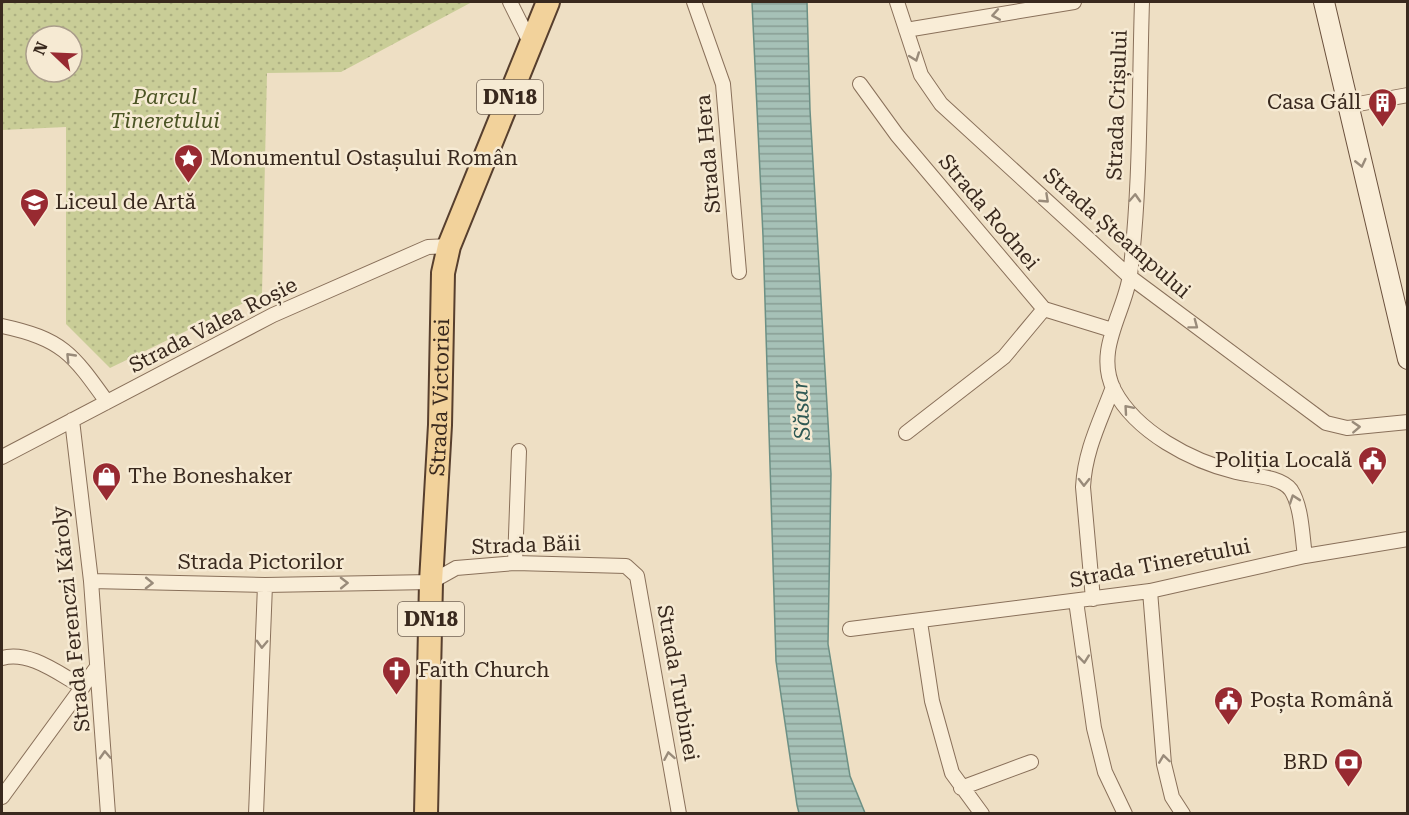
<svg xmlns="http://www.w3.org/2000/svg" width="1409" height="815" viewBox="0 0 1409 815" font-family="'Roboto Serif',serif">
<defs>
<pattern id="park-dots" width="8" height="8" patternUnits="userSpaceOnUse" patternTransform="scale(1.5)"><rect width="8" height="8" fill="#c9cd97"/><path d="M2 2h.1M6 6h.1" fill="none" stroke="#adb082" stroke-width="1.8" stroke-linecap="round"/></pattern>
<pattern id="water-rules" width="6" height="5" patternUnits="userSpaceOnUse" patternTransform="scale(1.5)"><rect width="6" height="5" fill="#a6c1b7"/><path d="M0 2.5h6" fill="none" stroke="#889d94"/></pattern>
</defs>
<rect width="100%" height="100%" fill="#eedfc4"/>
<path fill="url(#park-dots)" fill-rule="evenodd" d="M2,2H472L341,72L267,73L262,294L110,368L66,324V127L2,130ZM36,36H72V72H36Z"/>
<path fill="url(#water-rules)" stroke="#6c9085" stroke-width="1.5" d="M752,2H807L810,110L831,474L828,644L850,776L865,813H799L797,805L776,661L763,236Z"/>
<g fill="none" stroke-linecap="round" stroke-linejoin="round">
<defs>
<path id="minor" d="M510,2L531,44
M694,2L723,84L739,272
M897,2L921,75L941,104L1130,277L1326,423L1347,428L1408,422
M1142,2C1139,92 1141,185 1130,275C1125,312 1094,350 1114,390C1136,432 1191,461 1236,472C1251,476 1281,476 1291,490C1302,507 1302,536 1305,556
M906,30L1074,2
M860,84L897,135L1044,309L1112,330
M1347,106L1408,95
M2,326C62,339 72,353 107,402
M72,420L91,581L108,814
M906,433L1004,357L1044,309
M2,457L273,315L428,247L449,246
M515,563L519,451
M91,581L265,585L431,582L456,568L515,563L626,566L637,576L679,814
M1150,591L1164,764L1172,797L1183,814
M1093,599L1083,487C1085,450 1100,422 1113,387
M1076,601L1094,728L1105,772L1125,814
M920,622L932,701L952,773L982,814
M850,629L1150,591L1305,556L1408,539
M2,658C29,650 59,674 83,687
M961,788L1031,762
M2,797L97,667
M256,814L265,585"/>
<path id="secondary" d="M1324,2L1408,359"/>
<g id="primary">
<path id="s1" d="M426,814L431,582L440,425L443,273L449,246L548,2"/>
</g>
</defs>
<use href="#minor" stroke="#89705a" stroke-width="16"/>
<use href="#secondary" stroke="#6b513d" stroke-width="22"/>
<use href="#primary" stroke="#573f2e" stroke-width="26"/>
<use href="#minor" stroke="#f9edd7" stroke-width="14"/>
<use href="#secondary" stroke="#f9edd7" stroke-width="20"/>
<use href="#primary" stroke="#f2d29b" stroke-width="22"/>
</g>
<defs><path id="oneway-chevron" d="M-2-3.5L2.5 0L-2 3.5" fill="none" stroke-width="1.6" stroke-linecap="round" stroke-linejoin="round" transform="scale(1.5)"/></defs>
<g stroke="#998b7a">
<use href="#oneway-chevron" transform="translate(996 15) rotate(170)"/>
<use href="#oneway-chevron" transform="translate(915 57) rotate(70)"/>
<use href="#oneway-chevron" transform="translate(1361 163) rotate(77)"/>
<use href="#oneway-chevron" transform="translate(1135 198) rotate(-87)"/>
<use href="#oneway-chevron" transform="translate(1045 199) rotate(43)"/>
<use href="#oneway-chevron" transform="translate(1194 325) rotate(37)"/>
<use href="#oneway-chevron" transform="translate(70 357) rotate(-134)"/>
<use href="#oneway-chevron" transform="translate(1128 409) rotate(-131)"/>
<use href="#oneway-chevron" transform="translate(1356 427) rotate(-3)"/>
<use href="#oneway-chevron" transform="translate(1084 482) rotate(91)"/>
<use href="#oneway-chevron" transform="translate(1294 499) rotate(-109)"/>
<use href="#oneway-chevron" transform="translate(149 583) rotate(1)"/>
<use href="#oneway-chevron" transform="translate(344 583) rotate(-1)"/>
<use href="#oneway-chevron" transform="translate(262 644) rotate(92)"/>
<use href="#oneway-chevron" transform="translate(1084 659) rotate(84)"/>
<use href="#oneway-chevron" transform="translate(105 755) rotate(-93)"/>
<use href="#oneway-chevron" transform="translate(669 756) rotate(-100)"/>
<use href="#oneway-chevron" transform="translate(1164 759) rotate(-98)"/>
</g>
<defs>
<symbol id="building-pin" viewBox="-11 -11 22 30"><path d="M0 17L-7.5 6A9.5 9.5 0 1 1 7.5 6Z" fill="#982a31" stroke="#f6ead3"/><path d="M-4-6H4V6H1V3H-1V6H-4ZM-2.5-4.3h1.7v1.8h-1.7ZM.8-4.3h1.7v1.8H.8ZM-2.5-1h1.7V.8h-1.7ZM.8-1h1.7V.8H.8Z" fill="#fff"/></symbol>
<symbol id="sight-pin" viewBox="-11 -11 22 30"><path d="M0 17L-7.5 6A9.5 9.5 0 1 1 7.5 6Z" fill="#982a31" stroke="#f6ead3"/><path d="M0-6L1.8-2.2L6-1.7L2.9 1.2L3.7 5.4L0 3.3L-3.7 5.4L-2.9 1.2L-6-1.7L-1.8-2.2Z" fill="#fff"/></symbol>
<symbol id="school-pin" viewBox="-11 -11 22 30"><path d="M0 17L-7.5 6A9.5 9.5 0 1 1 7.5 6Z" fill="#982a31" stroke="#f6ead3"/><path d="M0-5L7-2L0 1L-7-2ZM-4 1L0 2.5L4 1V4Q0 6-4 4Z" fill="#fff"/></symbol>
<symbol id="civic-pin" viewBox="-11 -11 22 30"><path d="M0 17L-7.5 6A9.5 9.5 0 1 1 7.5 6Z" fill="#982a31" stroke="#f6ead3"/><path d="M-.6-6.5H3V-4.5H.6V-3L4-1V1h2V6H-6V1h2V-1L-.6-3ZM-1.2 2.5V6h2.4V2.5Z" fill="#fff"/></symbol>
<symbol id="shop-pin" viewBox="-11 -11 22 30"><path d="M0 17L-7.5 6A9.5 9.5 0 1 1 7.5 6Z" fill="#982a31" stroke="#f6ead3"/><path d="M-5-2.5h2.3a2.7 3.5 0 0 1 5.4 0H5L5.5 6h-11ZM-1.5-2.5h3a1.5 2.3 0 0 0-3 0Z" fill="#fff"/></symbol>
<symbol id="church-pin" viewBox="-11 -11 22 30"><path d="M0 17L-7.5 6A9.5 9.5 0 1 1 7.5 6Z" fill="#982a31" stroke="#f6ead3"/><path d="M-1.2-6h2.4v3.5h3.3v2.4h-3.3V6h-2.4V-.1h-3.3v-2.4h3.3Z" fill="#fff"/></symbol>
<symbol id="bank-pin" viewBox="-11 -11 22 30"><path d="M0 17L-7.5 6A9.5 9.5 0 1 1 7.5 6Z" fill="#982a31" stroke="#f6ead3"/><path d="M-6-4H6V4H-6ZM0-2.3a2.3 2.3 0 1 0 0 4.6a2.3 2.3 0 1 0 0-4.6Z" fill="#fff"/></symbol>
</defs>
<g fill-rule="evenodd">
<use href="#building-pin" x="1366" y="86" width="33" height="45"/>
<use href="#sight-pin" x="172" y="142" width="33" height="45"/>
<use href="#school-pin" x="18" y="186" width="33" height="45"/>
<use href="#civic-pin" x="1356" y="444" width="33" height="45"/>
<use href="#shop-pin" x="90" y="460" width="33" height="45"/>
<use href="#church-pin" x="380" y="654" width="33" height="45"/>
<use href="#civic-pin" x="1212" y="684" width="33" height="45"/>
<use href="#bank-pin" x="1332" y="746" width="33" height="45"/>
</g>
<g text-anchor="middle" dominant-baseline="central" stroke-width="5" stroke-linejoin="round" paint-order="stroke">
<g fill="#f6ead3" stroke="#726354" stroke-width="1.5">
<rect x="477" y="80" width="66" height="34" rx="4.5"/>
<rect x="398" y="602" width="66" height="34" rx="4.5"/>
</g>
<g font-size="20" font-weight="bold" fill="#39291e">
<text x="510" y="97">DN18</text>
<text x="431" y="619">DN18</text>
</g>
<g font-size="21" font-style="italic" fill="#4c5525" stroke="#f6ead3">
<text x="165" y="97">Parcul<tspan x="165" dy="24">Tineretului</tspan></text>
</g>
<g font-size="21" fill="#39291e" stroke="#f6ead3" text-anchor="start">
<text x="1361" y="102" text-anchor="end">Casa Gáll</text>
<text x="210" y="158">Monumentul Ostașului Român</text>
<text x="55" y="202">Liceul de Artă</text>
<text x="1352" y="460" text-anchor="end">Poliția Locală</text>
<text x="128" y="476">The Boneshaker</text>
<text x="418" y="670">Faith Church</text>
<text x="1250" y="700">Poșta Română</text>
<text x="1328" y="762" text-anchor="end">BRD</text>
</g>
<g font-size="21" fill="#39291e" stroke="#f6ead3">
<text transform="translate(1117 105) rotate(-88)">Strada Crișului</text>
<text transform="translate(708 154) rotate(-95)">Strada Hera</text>
<text transform="translate(989 212) rotate(50)">Strada Rodnei</text>
<text transform="translate(1117 233) rotate(41)">Strada Șteampului</text>
<text transform="translate(213 325) rotate(-27)">Strada Valea Roșie</text>
<text stroke="none"><textPath href="#s1" startOffset="417">Strada Victoriei</textPath></text>
<text transform="translate(526 545) rotate(-2)">Strada Băii</text>
<text x="261" y="562">Strada Pictorilor</text>
<text transform="translate(1160 563) rotate(-11)">Strada Tineretului</text>
<text transform="translate(71 619) rotate(-96)">Strada Ferenczi Károly</text>
<text transform="translate(678 683) rotate(80)">Strada Turbinei</text>
</g>
<g font-size="22" font-style="italic" fill="#2d5853" stroke="#f6ead3">
<text transform="translate(801 410) rotate(-93)">Săsar</text>
</g>
</g>
<rect width="1409" height="815" fill="none" stroke="#39291e" stroke-width="6"/>
<g transform="translate(54 54) rotate(293)"><circle r="28" fill="#f6ead3" stroke="#aa9d8b" stroke-width="1.5"/>
<path d="M0-4.5L10 22L0 15L-10 22Z" fill="#982a31"/>
<text y="-9" font-size="16" font-weight="bold" text-anchor="middle" fill="#39291e">N</text>
</g>
</svg>
